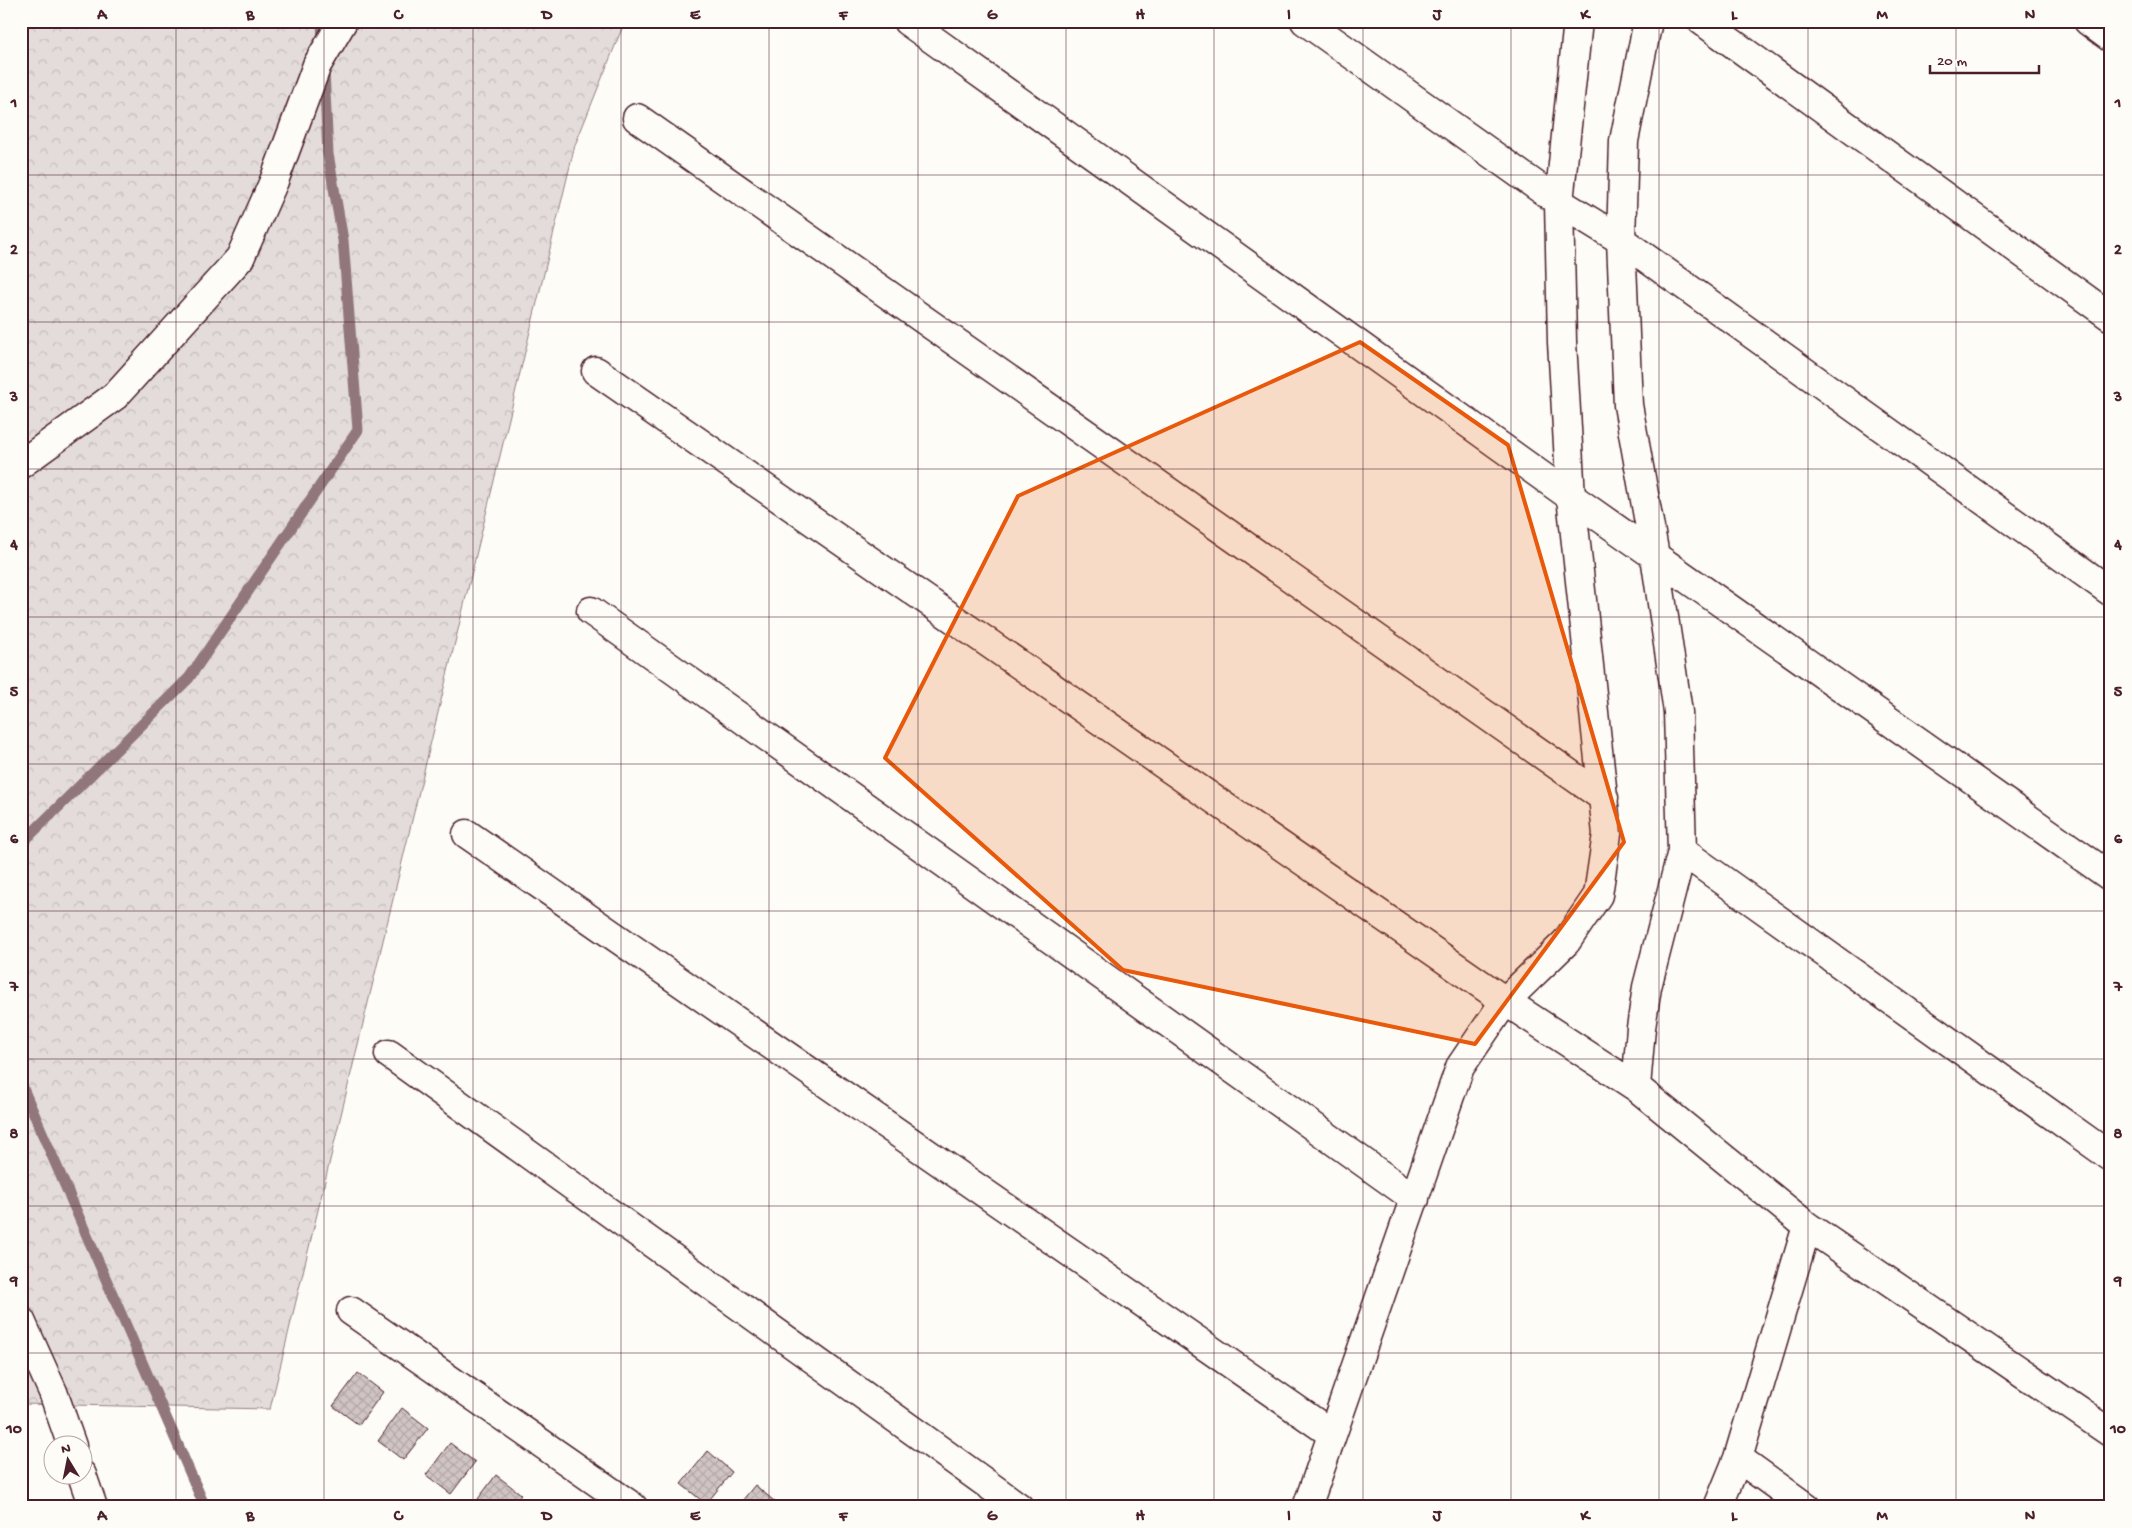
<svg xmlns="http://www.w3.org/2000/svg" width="2132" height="1528" viewBox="0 0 2132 1528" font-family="'Gochi Hand',sans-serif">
<defs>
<pattern id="forest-crowns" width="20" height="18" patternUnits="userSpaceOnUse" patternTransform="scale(1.25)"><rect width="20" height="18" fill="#e3dcda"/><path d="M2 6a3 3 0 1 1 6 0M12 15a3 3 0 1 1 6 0" fill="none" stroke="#c4bcbb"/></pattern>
<pattern id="building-cross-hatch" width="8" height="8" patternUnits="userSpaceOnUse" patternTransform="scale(1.25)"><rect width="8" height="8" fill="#d0c5c4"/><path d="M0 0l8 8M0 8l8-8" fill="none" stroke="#b4a9a9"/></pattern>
</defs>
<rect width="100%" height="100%" fill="#fdfcf7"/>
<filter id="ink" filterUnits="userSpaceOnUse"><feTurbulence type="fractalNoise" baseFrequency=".02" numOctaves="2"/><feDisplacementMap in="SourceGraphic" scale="10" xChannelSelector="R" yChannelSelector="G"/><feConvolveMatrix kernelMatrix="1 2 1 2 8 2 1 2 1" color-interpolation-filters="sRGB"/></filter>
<g filter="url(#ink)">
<path fill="url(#forest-crowns)" stroke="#967e82" d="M21,21H625L575,145L270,1409L21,1404Z"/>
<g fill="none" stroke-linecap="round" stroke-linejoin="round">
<path stroke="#91777b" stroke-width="11" d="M322,21L323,44
M21,855L24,841L189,678L358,430L343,240L328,154L324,70
M21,1084L205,1507"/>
</g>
<path fill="url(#building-cross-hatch)" stroke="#4a1f2b" d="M358,1373L383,1392L359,1425L333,1406Z
M402,1408L428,1428L403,1460L378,1441Z
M450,1443L475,1462L451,1494L426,1475Z
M708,1451L732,1472L706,1504L681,1484Z
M496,1475L521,1494L511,1507H472Z
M755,1485L780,1506L779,1507H737Z"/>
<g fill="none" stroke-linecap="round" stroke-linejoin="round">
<defs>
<path id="minor" d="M907,21L1571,497L2111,877
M1305,21L1559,202L1621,240L2111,592
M1702,21L2111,317
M2088,21L2111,38
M637,118L1604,798
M596,371L1505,1001L1636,1087L1807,1226L2111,1433
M21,464L115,396L240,258L274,181L317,65L343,21
M591,611L1415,1199
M467,834L1332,1434
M1682,851L2111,1157
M389,1054L1019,1507
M1636,1087L1641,1028L1647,987L1682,851L1678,712L1655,556L1628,405L1621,240L1624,141L1648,21
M351,1311L633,1507
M21,1321L53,1392L72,1446
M1738,1458L1806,1507
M82,1475L93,1507
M1307,1507L1460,1067L1505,1001L1566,942L1598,895L1607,834L1571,497L1562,342L1559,202L1578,21
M1718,1507L1738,1458L1807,1226"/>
</defs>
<use href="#minor" stroke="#4a1f2b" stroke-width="31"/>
<use href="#minor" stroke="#fdfcf7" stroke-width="28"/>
</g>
</g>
<path fill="#e8590c" fill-opacity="0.2" stroke="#e8590c" stroke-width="4" stroke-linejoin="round" d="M1360,342L1508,445L1624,842L1475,1044L1123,970L885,758L1018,496Z"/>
<path fill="none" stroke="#4a1f2b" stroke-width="1" stroke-opacity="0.55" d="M176,21V1507M324,21V1507M473,21V1507M621,21V1507M769,21V1507M918,21V1507M1066,21V1507M1214,21V1507M1363,21V1507M1511,21V1507M1659,21V1507M1808,21V1507M1956,21V1507M21,175H2111M21,322H2111M21,469H2111M21,617H2111M21,764H2111M21,911H2111M21,1059H2111M21,1206H2111M21,1353H2111"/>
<rect width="2132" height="1528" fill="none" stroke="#fdfcf7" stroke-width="55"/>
<g transform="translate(68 1460) rotate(350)"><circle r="24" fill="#fdfcf7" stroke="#b5a4a5"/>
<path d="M0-4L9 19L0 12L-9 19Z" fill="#4a1f2b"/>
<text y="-8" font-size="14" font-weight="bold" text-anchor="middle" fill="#4a1f2b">N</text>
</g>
<path d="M1930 65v8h109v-8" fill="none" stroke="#4a1f2b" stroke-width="2.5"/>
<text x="1937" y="65" font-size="15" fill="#4a1f2b" stroke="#fdfcf7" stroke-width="4" paint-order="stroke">20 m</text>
<rect x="28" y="28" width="2076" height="1472" fill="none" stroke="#4a1f2b" stroke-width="2"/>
<g font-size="16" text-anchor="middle" font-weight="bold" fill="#4a1f2b">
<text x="102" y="19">A</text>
<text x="250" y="19">B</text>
<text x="398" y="19">C</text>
<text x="547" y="19">D</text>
<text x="695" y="19">E</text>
<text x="843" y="19">F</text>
<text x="992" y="19">G</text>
<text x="1140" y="19">H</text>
<text x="1289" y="19">I</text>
<text x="1437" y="19">J</text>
<text x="1585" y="19">K</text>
<text x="1734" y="19">L</text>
<text x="1882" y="19">M</text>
<text x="2030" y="19">N</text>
<text x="14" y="107">1</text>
<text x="2118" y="107">1</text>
<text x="14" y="254">2</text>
<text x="2118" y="254">2</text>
<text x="14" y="401">3</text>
<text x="2118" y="401">3</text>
<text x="14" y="549">4</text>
<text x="2118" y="549">4</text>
<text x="14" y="696">5</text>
<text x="2118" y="696">5</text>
<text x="14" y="843">6</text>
<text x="2118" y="843">6</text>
<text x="14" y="991">7</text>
<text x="2118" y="991">7</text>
<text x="14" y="1138">8</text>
<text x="2118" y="1138">8</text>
<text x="14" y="1285">9</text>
<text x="2118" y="1285">9</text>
<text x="14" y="1433">10</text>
<text x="2118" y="1433">10</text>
<text x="102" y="1520">A</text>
<text x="250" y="1520">B</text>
<text x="398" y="1520">C</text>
<text x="547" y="1520">D</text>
<text x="695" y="1520">E</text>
<text x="843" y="1520">F</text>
<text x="992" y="1520">G</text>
<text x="1140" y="1520">H</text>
<text x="1289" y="1520">I</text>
<text x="1437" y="1520">J</text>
<text x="1585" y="1520">K</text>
<text x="1734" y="1520">L</text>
<text x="1882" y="1520">M</text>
<text x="2030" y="1520">N</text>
</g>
</svg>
